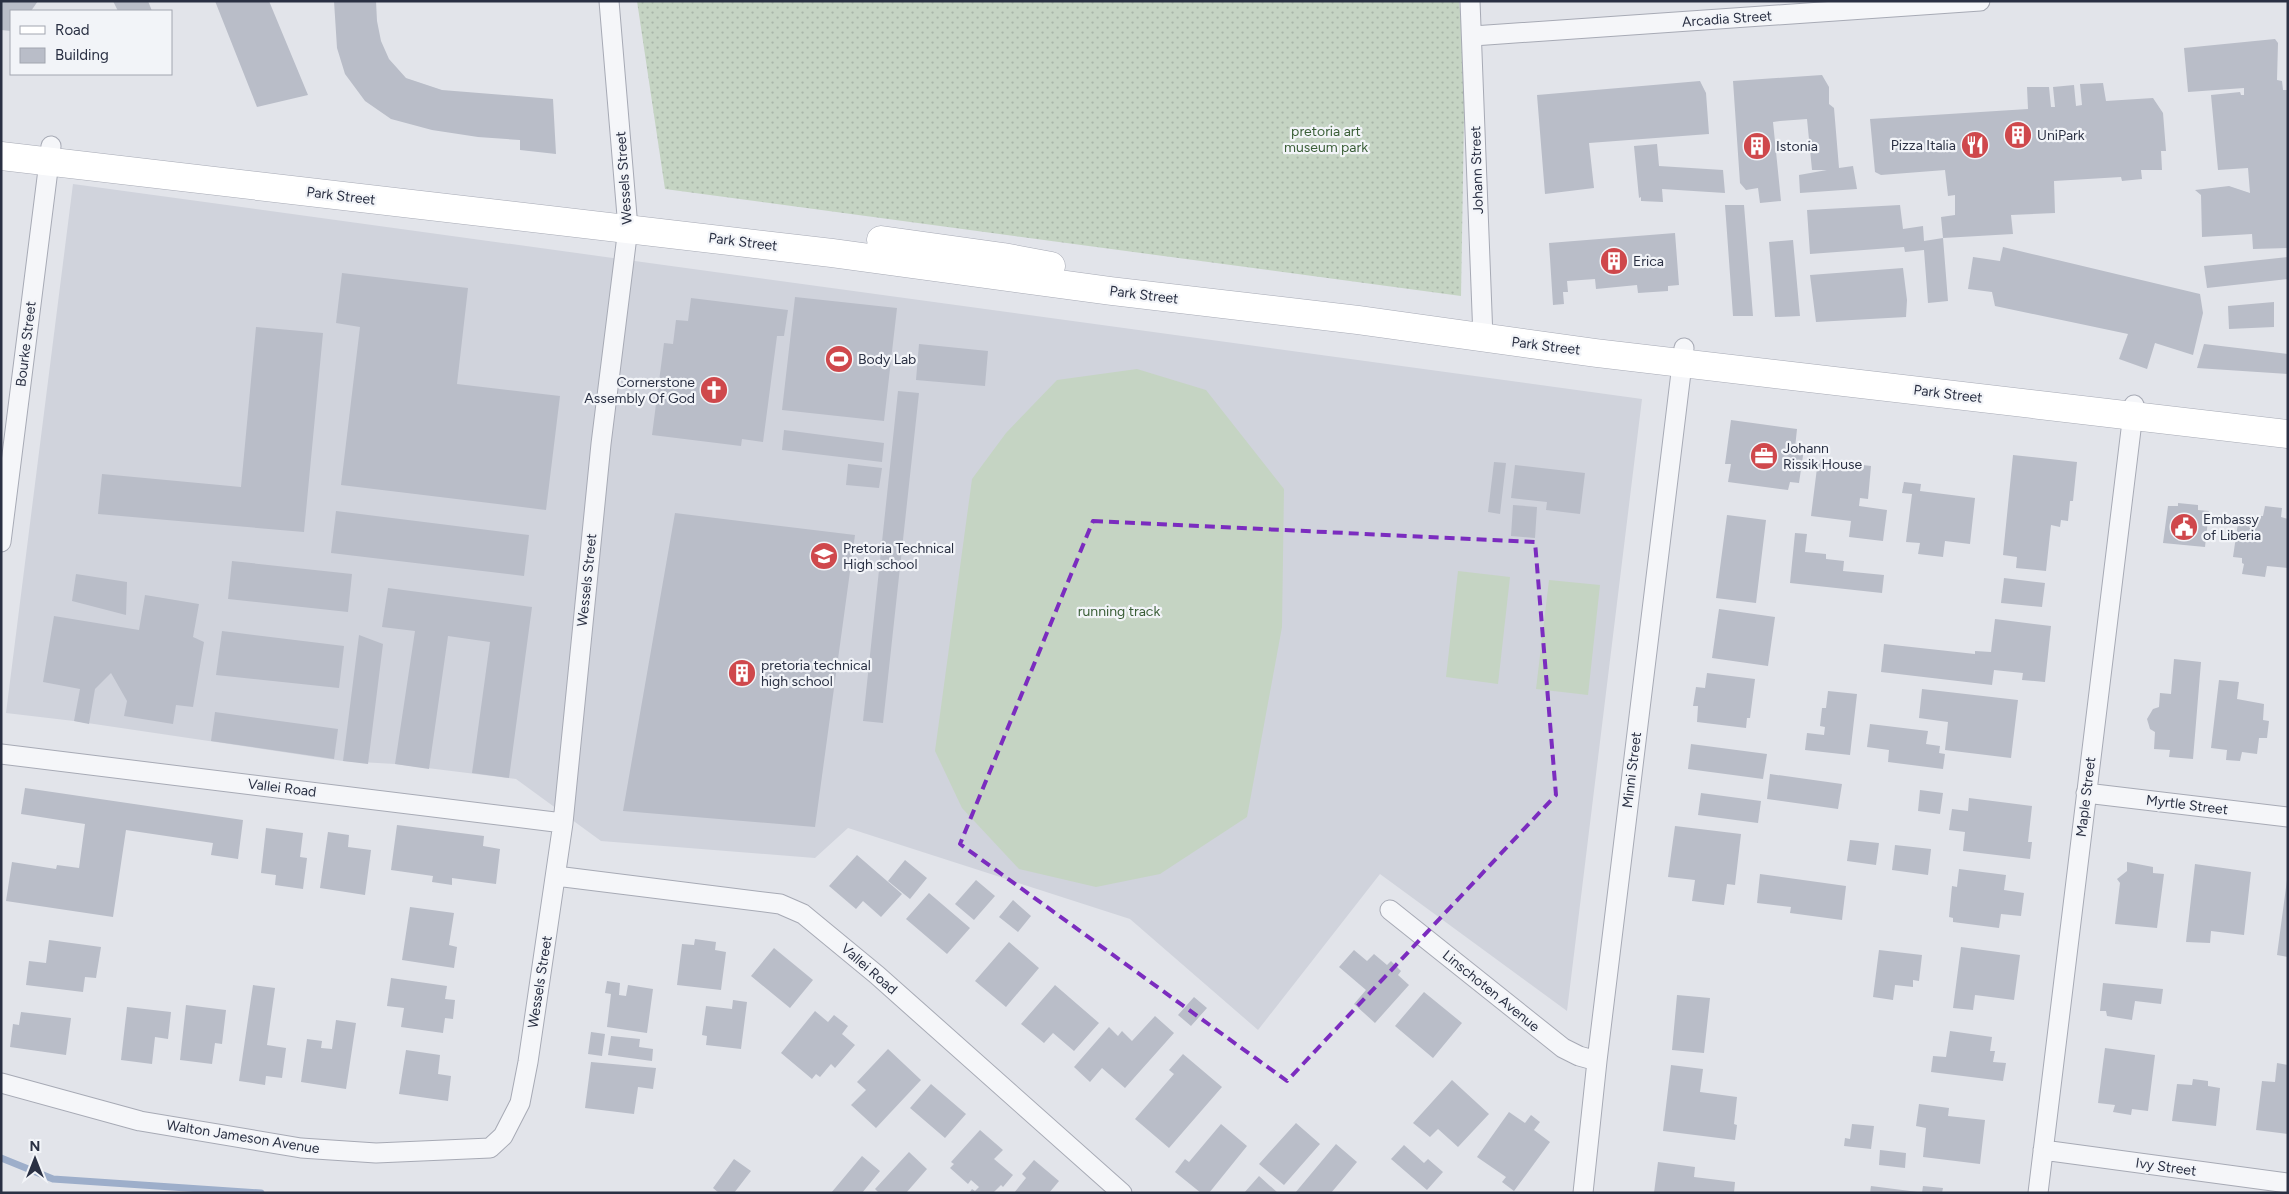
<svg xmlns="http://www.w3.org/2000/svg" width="2289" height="1194" viewBox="0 0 2289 1194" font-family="Figtree,sans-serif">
<defs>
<pattern id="grass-dots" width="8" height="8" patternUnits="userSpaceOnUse" patternTransform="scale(1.25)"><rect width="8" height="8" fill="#c5d4c3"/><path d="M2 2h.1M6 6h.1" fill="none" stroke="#a9b6a9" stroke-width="1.8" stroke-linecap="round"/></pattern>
</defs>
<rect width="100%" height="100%" fill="#e2e4ea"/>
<path fill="#d0d3dc" d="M73,184L1642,399L1567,1011L1380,874L1258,1030L1130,919L848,828L815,858L601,841L516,779L395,764L343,761L74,721L6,713Z"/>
<path fill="url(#grass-dots)" d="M637,1H1459L1465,58L1461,296L665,189Z"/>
<path fill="#c5d4c3" d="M1137,369L1206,390L1284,489L1282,627L1247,817L1160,874L1096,887L1019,869L962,808L935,751L972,479L1006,433L1057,380Z
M1458,571L1510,577L1498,684L1446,677Z
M1549,580L1600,585L1588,695L1536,689Z"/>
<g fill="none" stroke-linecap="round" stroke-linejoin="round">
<path stroke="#9daeca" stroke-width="7" d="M1,1158L53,1179L261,1193"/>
</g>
<path fill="#b9bdc8" d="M1,1H38L31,11H11V31L1,30Z
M113,1H148L152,11H118Z
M215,1H269L308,95L257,107Z
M334,1H376L377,21L381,41L389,59L406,78L442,90L553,99L556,154L520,150V140L478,137L432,130L391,119L365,101L345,74L337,48Z
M2275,39L2278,43L2277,80L2282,81L2283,90H2287L2288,101V248L2253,249L2252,234L2202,237L2201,195L2195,190L2229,186L2250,193L2248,168L2218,170L2211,95L2240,92L2241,95H2244V88L2188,92L2184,48Z
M1822,75L1829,87V104L1834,108L1839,168L1853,166L1857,189L1800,193L1799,175L1827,170H1812L1807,119L1780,121L1773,122L1781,201L1760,203L1758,188L1746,190L1740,183L1733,81Z
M1700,81L1706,93L1709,134L1589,143L1594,188L1545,194L1537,95Z
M2103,83L2106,101L2153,98L2163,113L2166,151H2161L2162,170H2141L2142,179L2122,181L2121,177L2054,181L2055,213L2011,215L2013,234L1943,238L1948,301L1928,303L1924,250L1905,252L1904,247L1810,254L1807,210L1900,205L1903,229L1923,226L1924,241L1943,238L1941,217L1955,215V195L1948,196L1945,170L1881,175L1875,172L1870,119L2028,109L2027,87H2049L2051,107H2055L2053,87L2074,85L2076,106L2082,105L2080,84Z
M1657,144L1659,166L1723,170L1725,193L1662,189L1663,202L1641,201V197L1639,198L1634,146Z
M1725,205H1744L1753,316H1733Z
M1675,233L1679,285L1668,286V291L1638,293L1637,285L1596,289L1595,279L1567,281L1568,292H1563L1564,304L1553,305L1549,243Z
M1793,240L1800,316L1775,317L1769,242Z
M2003,247L2200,294L2203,313L2193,355L2155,343L2147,369L2119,359L2128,334L1995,306L1992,292L1968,289L1973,257L2000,261Z
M2288,257V279L2207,288L2204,266Z
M1903,268L1907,300L1906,317L1816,322L1810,275Z
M342,273L468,288L457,384L560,396L546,510L341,485L360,327L336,323Z
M795,297L897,308L884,421L782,410Z
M691,298L788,310L784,336H777L763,442L742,439L741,446L652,435L664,343L673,344L676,320L688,321Z
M2274,302V327L2229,329L2228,306Z
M256,327L323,333L304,532L98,514L102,474L241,487Z
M919,344L988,351L985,386L916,380Z
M2204,344L2288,354V374L2197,368Z
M898,391L919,393L883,723L863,721Z
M1731,420L1797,429L1795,448L1804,449L1799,483L1790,482L1788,490L1728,482L1731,464H1725Z
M784,430L884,443L882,462L782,450Z
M2013,455L2077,462L2073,501H2070L2068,521L2061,520L2060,527L2051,525L2046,571L2016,568L2017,557L2003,555Z
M1818,460L1871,466L1868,499L1860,498L1859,506L1887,510L1883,541L1849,537L1851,521L1811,516Z
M1494,462L1506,463L1500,514L1488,512Z
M848,464L882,468L879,488L846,485Z
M1515,465L1585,473L1580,514L1546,510L1547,502L1511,498Z
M1904,482L1921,484L1920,491L1975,498L1970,544L1945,541L1943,557L1918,554L1920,543L1906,542L1912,494L1902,493Z
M2178,503L2198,505V510L2209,511L2205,547L2163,543L2168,506H2178Z
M1513,505L1537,507L1535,538L1511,536Z
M2265,506L2282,508L2281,517L2288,519V568L2267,566L2265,577L2242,574L2244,564L2242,563V558L2233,557L2239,516H2263Z
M336,511L529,535L524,576L331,553Z
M675,513L855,535L815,827L623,811Z
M1727,515L1766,520L1756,603L1716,598Z
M1795,533L1807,534L1805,552L1826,554V559L1844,561L1843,571L1884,575L1882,593L1790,583Z
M232,561L352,574L348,612L228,599Z
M76,574L127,582L126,615L72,601Z
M2004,578L2045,583L2042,607L2001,603Z
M388,588L532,607L509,778L472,773L490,642L448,636L429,769L395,764L415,631L382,627Z
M145,595L199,604L193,637L204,642L193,707L176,705L173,724L124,716L127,701L111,673L95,689L89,724L74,721L80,689L43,682L54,616L139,630Z
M1719,609L1775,617L1768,666L1712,658Z
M1995,619L2051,626L2045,682L2022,680L2023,673L1994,670L1992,685L1881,672L1884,644L1975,654V651L1991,652Z
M222,631L344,646L339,688L216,675Z
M359,635L383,644L368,764L343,761Z
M2174,659L2201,662L2193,759L2169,757L2170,750L2154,749L2155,732L2150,729L2147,719L2153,709L2159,707L2160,693L2171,694Z
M1707,673L1755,679L1750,718H1747L1746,728L1697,722L1698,706H1693L1696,687L1705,688Z
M2219,680L2239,682L2237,699L2264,704L2263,720L2269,721L2267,738H2259L2257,754L2242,752L2240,761L2226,760L2227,750L2211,748Z
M1922,689L2018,700L2011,758L1945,750L1948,722L1919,718Z
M1828,691L1857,694L1850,755L1805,750L1807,733L1824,735L1825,727L1820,726L1822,708H1826Z
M215,712L338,729L334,759L211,741Z
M1870,724L1928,731L1926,744L1940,746L1939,753L1945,754L1943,769L1888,762L1889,750L1867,747Z
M1691,744L1767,754L1763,779L1688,769Z
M1770,774L1842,784L1838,809L1767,799Z
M25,788L243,820L238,859L211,855L213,843L126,830L113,917L6,901L12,862L56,869L57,865L79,868L85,824L21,814Z
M1920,790L1943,793L1940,814L1918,811Z
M1701,793L1761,801L1758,823L1698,815Z
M1969,798L2032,806L2028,842H2032L2030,859L1963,851L1965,832L1949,830L1952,809L1968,811Z
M397,825L484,836L483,846L500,849L496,884L452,878V885L432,882L433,876L391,870Z
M1675,826L1741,834L1735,885L1727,884L1724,905L1692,901L1695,880L1668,877Z
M266,828L303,833L300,857L307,858L303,889L275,885L276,875L261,873Z
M328,832L349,835L348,847L371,850L365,895L320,888Z
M1850,840L1879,843L1876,865L1847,861Z
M1895,845L1931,849L1928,875L1892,870Z
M857,855L902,894L881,917L863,901L856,909L829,886Z
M905,860L927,878L910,899L888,881Z
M2127,862L2153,867V873L2164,874L2157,928L2115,924L2120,883L2117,879L2127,871Z
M2195,864L2251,872L2244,935L2211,931L2210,943L2186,942Z
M1959,869L2006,875L2004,890L2024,893L2021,916L2001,914L1999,928L1953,922V918L1949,917L1952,886L1957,887Z
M1760,874L1846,886L1842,920L1790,913L1791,907L1757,903Z
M976,880L995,896L974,920L955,904Z
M2287,880H2288V957L2277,955Z
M929,893L970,928L947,954L906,919Z
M1013,900L1031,916L1018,932L999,917Z
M410,907L454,913L449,945L457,947L454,968L402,960Z
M695,939L716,942L715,950L726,952L721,990L677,985L682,944L694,945Z
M49,940L101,947L96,978L85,977L83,992L26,985L29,961L46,963Z
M1009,942L1039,968L1006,1007L975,981Z
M1961,947L2020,955L2014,1000L1975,995L1973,1010L1953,1008Z
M774,948L813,980L790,1008L751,976Z
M1354,950L1367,961L1374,954L1387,965L1391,961L1401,971L1398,975L1409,985L1375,1023L1354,1004L1366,990L1339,967Z
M1879,950L1922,955L1919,981L1913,980V987L1895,985L1893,1000L1873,997Z
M391,978L447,986L445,999L455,1000L453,1019L445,1018L443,1033L401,1027L404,1008L387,1006Z
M607,981L620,983L619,995L626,996L628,985L653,989L647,1033L607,1027L611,994L605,993Z
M2103,983L2163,989L2161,1004L2135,1001L2132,1020L2107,1016L2106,1011H2100Z
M253,985L275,988L267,1045L286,1048L282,1078L266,1076L265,1085L239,1081Z
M1055,985L1099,1023L1074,1051L1053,1033L1044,1043L1021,1024Z
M1424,992L1462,1023L1433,1058L1395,1026Z
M1677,995L1710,998L1704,1053L1672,1050Z
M1194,997L1207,1008L1191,1026L1178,1015Z
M733,1000L747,1002L741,1049L706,1045L707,1036L702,1035L706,1006L732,1009Z
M186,1005L226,1010L222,1044L215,1043L212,1064L180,1060Z
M127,1007L171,1012L168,1039L155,1037L152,1064L121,1060Z
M815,1011L828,1022L834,1015L848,1026L842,1034L855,1045L835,1068L831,1064L820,1077L816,1074L812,1079L781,1053Z
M21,1012L71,1018L66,1055L10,1047L13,1024L19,1025Z
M1155,1016L1174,1033L1125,1088L1102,1068L1090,1082L1074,1067L1109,1027L1118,1036L1122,1031L1132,1041Z
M336,1020L356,1023L346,1089L301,1082L307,1039L322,1041L321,1048L332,1049Z
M1950,1031L1992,1037L1990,1051H1995L1993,1062L2006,1063L2003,1081L1931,1072L1933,1056L1946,1057Z
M591,1032L605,1034L602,1056L588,1054Z
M611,1036L640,1039L639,1047L653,1049L652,1061L608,1055Z
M2105,1048L2155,1055L2148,1111L2132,1109L2131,1115L2113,1112L2115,1105L2098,1103Z
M888,1049L921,1080L876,1128L851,1105L866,1090L857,1082Z
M406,1050L440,1055L438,1074L451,1076L448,1101L399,1094Z
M1183,1054L1222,1087L1169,1148L1135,1119L1174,1074L1169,1070Z
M591,1062L656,1068L653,1089L638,1087L634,1114L585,1108Z
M2277,1063L2288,1065V1134L2256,1130L2262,1081L2275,1082Z
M1671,1065L1703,1069L1700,1092L1737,1097L1734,1124L1737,1125L1735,1140L1663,1131Z
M2193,1079L2208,1081V1086L2220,1088L2216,1126L2172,1121L2177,1084L2192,1085Z
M1452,1080L1489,1114L1458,1147L1438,1129L1430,1137L1413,1123Z
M931,1084L966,1114L945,1138L910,1108Z
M1919,1104L1949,1108L1948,1116L1985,1120L1980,1164L1923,1157L1926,1128L1916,1126Z
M1509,1112L1525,1123L1531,1115L1540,1122L1534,1130L1550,1142L1514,1191L1502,1182L1506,1177L1477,1157Z
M1296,1123L1320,1144L1284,1185L1259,1164Z
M1221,1124L1247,1146L1209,1193H1201L1175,1172L1185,1159L1189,1162Z
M1852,1124L1874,1126L1871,1149L1844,1146L1845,1138L1850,1139Z
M980,1130L1003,1150L994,1159L1013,1175L1003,1187L1001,1185L993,1193H969L972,1189L975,1191L979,1187L971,1180L968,1184L950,1168L954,1164L951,1162Z
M1336,1144L1357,1162L1331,1193H1295Z
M1404,1145L1424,1163L1428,1159L1443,1172L1427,1190L1391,1159Z
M1880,1150L1906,1153L1905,1168L1879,1165Z
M909,1152L927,1169L906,1193H879L875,1189Z
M862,1156L880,1171L862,1193H831Z
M734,1159L751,1171L734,1193H719L713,1188Z
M1034,1160L1059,1181L1049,1193H1014L1026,1178L1022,1174Z
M1658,1162L1695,1167L1694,1177L1735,1182L1734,1193H1654Z
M1259,1176L1278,1193H1244Z
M1871,1186L1918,1192V1193H1870Z
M1923,1186L1943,1188L1942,1193H1922Z"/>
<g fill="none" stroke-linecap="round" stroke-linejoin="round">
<defs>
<path id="street" d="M1470,1L1483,338
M1473,36L1980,1
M1,542L51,146
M1,754L563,823
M2086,793L2288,817
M556,876L780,904L803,914L877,975L1122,1193
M1390,910L1563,1048L1579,1056L1597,1061
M1,1083L140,1121L301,1148L376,1153L490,1148L503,1136L520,1103L528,1062L563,823L601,444L628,228L609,1
M2043,1150L2288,1183
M1583,1193L1597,1061L1684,348
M2038,1193L2134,405"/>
<path id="secondary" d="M1,156L832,253L1111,291L1358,320L1596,353L2288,434
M881,240L1003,257L1051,266"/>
</defs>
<use href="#street" stroke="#a7aab5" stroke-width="21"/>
<use href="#secondary" stroke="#a7aab5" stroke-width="29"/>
<use href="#street" stroke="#f5f6f9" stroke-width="19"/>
<use href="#secondary" stroke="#fff" stroke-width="28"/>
</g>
<path fill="none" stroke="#7b2cbf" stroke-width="4" stroke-dasharray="10 6" stroke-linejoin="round" d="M1093,521L1535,542L1556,795L1287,1081L960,844Z"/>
<defs>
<symbol id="building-disc" viewBox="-11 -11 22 22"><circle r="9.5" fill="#cf484c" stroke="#f2f4f8"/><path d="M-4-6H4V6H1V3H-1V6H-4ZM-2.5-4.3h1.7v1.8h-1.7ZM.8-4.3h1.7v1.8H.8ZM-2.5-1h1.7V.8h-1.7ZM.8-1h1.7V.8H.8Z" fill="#fff"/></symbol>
<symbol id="restaurant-disc" viewBox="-11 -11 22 22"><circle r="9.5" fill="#cf484c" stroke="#f2f4f8"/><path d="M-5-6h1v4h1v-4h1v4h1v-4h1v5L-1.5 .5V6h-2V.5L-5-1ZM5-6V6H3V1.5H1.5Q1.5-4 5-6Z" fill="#fff"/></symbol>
<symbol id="stadium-disc" viewBox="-11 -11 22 22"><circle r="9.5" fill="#cf484c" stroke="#f2f4f8"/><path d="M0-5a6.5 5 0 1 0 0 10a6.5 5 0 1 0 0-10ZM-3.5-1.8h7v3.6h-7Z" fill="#fff"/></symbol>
<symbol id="church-disc" viewBox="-11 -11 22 22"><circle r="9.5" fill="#cf484c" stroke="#f2f4f8"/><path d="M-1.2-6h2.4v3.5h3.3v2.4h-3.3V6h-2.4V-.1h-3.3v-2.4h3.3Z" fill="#fff"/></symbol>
<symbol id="office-disc" viewBox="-11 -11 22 22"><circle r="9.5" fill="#cf484c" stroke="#f2f4f8"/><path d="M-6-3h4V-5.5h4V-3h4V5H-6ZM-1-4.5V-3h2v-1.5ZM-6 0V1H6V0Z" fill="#fff"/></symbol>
<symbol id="civic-disc" viewBox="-11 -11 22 22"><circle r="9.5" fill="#cf484c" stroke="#f2f4f8"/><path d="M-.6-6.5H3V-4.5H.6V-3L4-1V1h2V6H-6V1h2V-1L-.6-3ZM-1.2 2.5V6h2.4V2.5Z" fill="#fff"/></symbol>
<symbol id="school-disc" viewBox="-11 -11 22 22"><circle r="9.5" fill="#cf484c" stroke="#f2f4f8"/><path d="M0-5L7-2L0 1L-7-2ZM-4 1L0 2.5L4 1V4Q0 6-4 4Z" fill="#fff"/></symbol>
</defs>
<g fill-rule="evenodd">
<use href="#building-disc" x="2002" y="119" width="32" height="32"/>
<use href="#restaurant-disc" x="1959" y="129" width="32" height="32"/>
<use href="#building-disc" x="1741" y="130" width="32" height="32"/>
<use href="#building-disc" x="1598" y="245" width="32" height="32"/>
<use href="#stadium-disc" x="823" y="343" width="32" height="32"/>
<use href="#church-disc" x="698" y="374" width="32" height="32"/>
<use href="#office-disc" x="1748" y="440" width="32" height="32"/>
<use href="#civic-disc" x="2168" y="511" width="32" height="32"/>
<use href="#school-disc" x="808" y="540" width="32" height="32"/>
<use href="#building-disc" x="726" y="657" width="32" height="32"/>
</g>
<g text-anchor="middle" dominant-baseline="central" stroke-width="4.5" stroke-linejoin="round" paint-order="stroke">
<g font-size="14" fill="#2a3043" stroke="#f2f4f8">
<text transform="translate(1727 19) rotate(-4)">Arcadia Street</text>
<text transform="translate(1477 170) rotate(-92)">Johann Street</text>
<text transform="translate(624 178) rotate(-94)">Wessels Street</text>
<text transform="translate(341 196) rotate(7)">Park Street</text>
<text transform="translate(743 242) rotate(7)">Park Street</text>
<text transform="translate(1144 295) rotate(7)">Park Street</text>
<text transform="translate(26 344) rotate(-83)">Bourke Street</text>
<text transform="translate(1546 346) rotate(7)">Park Street</text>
<text transform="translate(1948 394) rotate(7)">Park Street</text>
<text transform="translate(587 580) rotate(-84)">Wessels Street</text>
<text transform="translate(1632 770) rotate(-83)">Minni Street</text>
<text transform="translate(282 788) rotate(7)">Vallei Road</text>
<text transform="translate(2086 797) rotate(-83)">Maple Street</text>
<text transform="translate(2187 805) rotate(7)">Myrtle Street</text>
<text transform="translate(869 969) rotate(41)">Vallei Road</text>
<text transform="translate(540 982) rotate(-81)">Wessels Street</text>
<text transform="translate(1491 991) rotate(39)">Linschoten Avenue</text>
<text transform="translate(243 1137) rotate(9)">Walton Jameson Avenue</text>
<text transform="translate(2166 1167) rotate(8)">Ivy Street</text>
</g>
<g font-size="14" fill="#3a5e37" stroke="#f2f4f8">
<text x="1326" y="131">pretoria art<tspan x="1326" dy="16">museum park</tspan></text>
<text x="1119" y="611">running track</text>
</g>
<g font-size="14" fill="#2a3043" stroke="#f2f4f8" text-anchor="start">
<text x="2037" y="135">UniPark</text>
<text x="1956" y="145" text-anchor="end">Pizza Italia</text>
<text x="1776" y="146">Istonia</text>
<text x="1633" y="261">Erica</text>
<text x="858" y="359">Body Lab</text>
<text x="695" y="382" text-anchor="end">Cornerstone<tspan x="695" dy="16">Assembly Of God</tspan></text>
<text x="1783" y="448">Johann<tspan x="1783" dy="16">Rissik House</tspan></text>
<text x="2203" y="519">Embassy<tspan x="2203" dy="16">of Liberia</tspan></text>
<text x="843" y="548">Pretoria Technical<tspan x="843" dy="16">High school</tspan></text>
<text x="761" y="665">pretoria technical<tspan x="761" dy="16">high school</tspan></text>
</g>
</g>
<rect width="2289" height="1194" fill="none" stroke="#2a3043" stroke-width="5"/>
<rect x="10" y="10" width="162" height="65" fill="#f2f4f8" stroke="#a2a6b0"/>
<rect x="20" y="26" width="25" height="8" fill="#ffffff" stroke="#a2a6b0"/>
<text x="55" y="35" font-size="15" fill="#2a3043">Road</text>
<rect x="20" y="48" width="25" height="15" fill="#b9bdc8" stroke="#a2a6b0"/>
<text x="55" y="60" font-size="15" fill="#2a3043">Building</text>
<g transform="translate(35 1159)" stroke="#f2f4f8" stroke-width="4" paint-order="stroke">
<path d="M0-4L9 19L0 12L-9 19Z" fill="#2a3043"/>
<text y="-8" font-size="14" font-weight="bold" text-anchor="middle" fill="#2a3043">N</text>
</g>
</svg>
